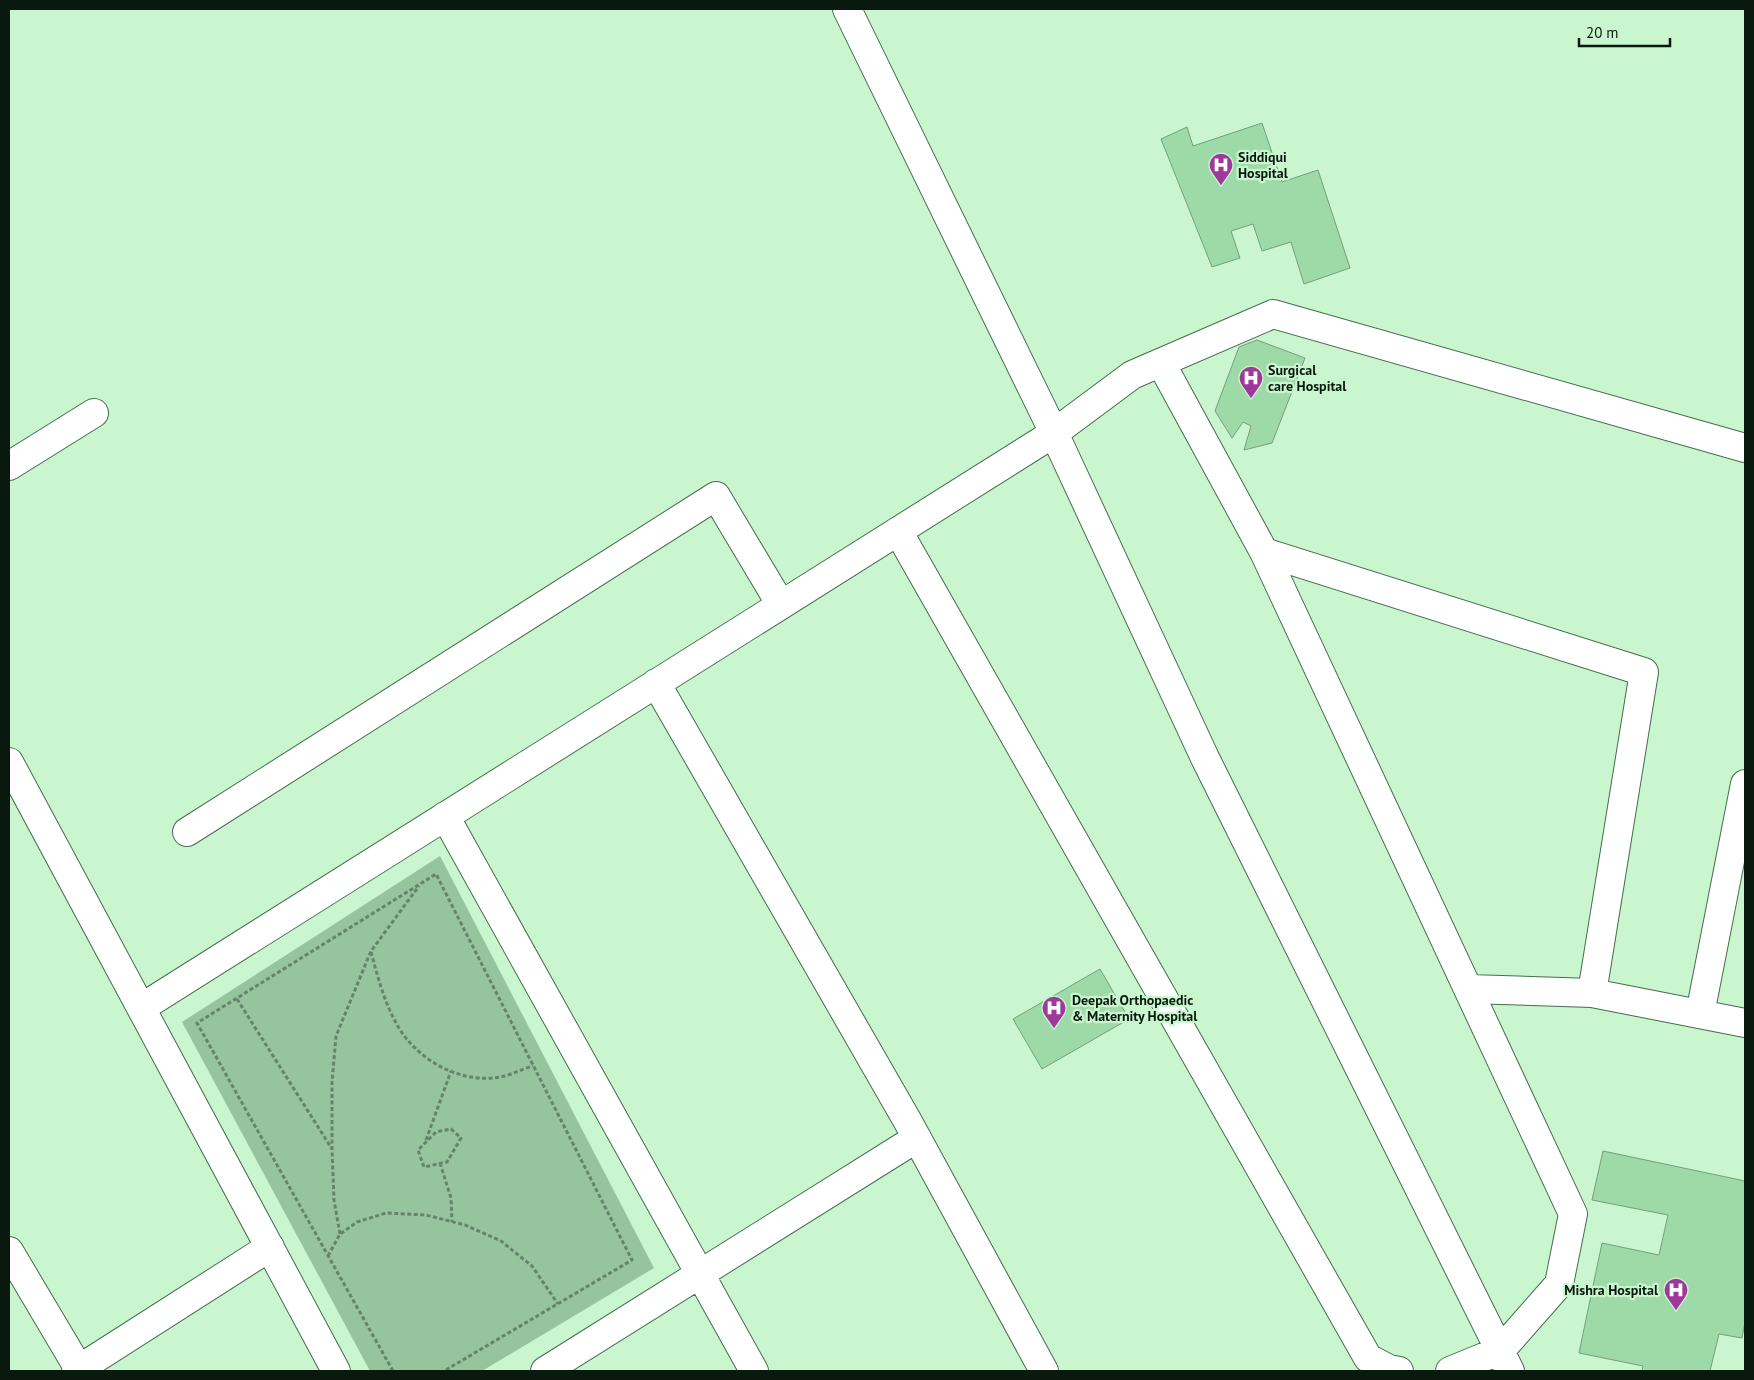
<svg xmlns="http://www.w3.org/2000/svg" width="1754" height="1380" viewBox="0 0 1754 1380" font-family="'PT Sans',sans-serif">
<rect width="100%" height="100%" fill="#c9f5cf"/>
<path fill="#96c49d" d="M440,856L654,1268L482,1371H370L182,1022Z"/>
<path fill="#9ed9a8" stroke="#769f7c" d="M1262,123L1282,182L1318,170L1350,268L1304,284L1291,242L1262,251L1253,224L1231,231L1240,258L1212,267L1161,139L1187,127L1193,146Z
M1257,340L1305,358L1272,443L1244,450L1251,426L1243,422L1232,438L1215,411L1239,347Z
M1100,969L1129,1019L1042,1069L1013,1019Z
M1603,1151L1745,1181V1322L1742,1338L1719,1334L1710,1371H1642L1643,1366L1579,1353L1602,1243L1659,1255L1668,1215L1592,1200Z"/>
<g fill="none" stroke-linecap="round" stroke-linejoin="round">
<defs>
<path id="street" d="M847,9L1054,433L1205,758L1510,1371
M1161,363L1264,552L1573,1214L1559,1284L1501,1350L1450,1371
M9,466L94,413
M898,531L1368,1358L1389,1369L1399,1371
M1264,552L1644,672L1592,993
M656,683L907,1120L1044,1371
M9,762L336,1371
M445,816L754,1371
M187,832L716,496L781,605
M1469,989L1592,993L1745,1023
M141,1008L1054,433L1132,375L1273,314L1745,448
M1700,1014L1745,784
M9,1251L79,1369
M76,1371L270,1247
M545,1371L917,1138"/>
</defs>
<use href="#street" stroke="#466d4d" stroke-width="30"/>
<path stroke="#66846b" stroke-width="3" stroke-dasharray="4 2.5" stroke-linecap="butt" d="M371,952C378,978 385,1005 399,1028C419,1061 461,1084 500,1077C511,1075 522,1069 533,1066
M237,999L332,1149
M451,1129L461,1138L447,1162L424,1167L418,1150L436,1132Z
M426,1140L451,1071
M440,1163L451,1198L452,1222
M340,1234L334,1200L332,1149V1082L336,1036L371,951L419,886
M328,1256L340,1234L357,1222L386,1213L426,1215L465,1225L501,1241L532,1266L558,1304
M393,1371L197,1023L436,874L632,1260L444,1371"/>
<use href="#street" stroke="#fff" stroke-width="28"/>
</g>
<defs>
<symbol id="hospital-pin" viewBox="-11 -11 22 30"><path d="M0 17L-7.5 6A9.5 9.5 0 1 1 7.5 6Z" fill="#9f389c" stroke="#c9f5cf"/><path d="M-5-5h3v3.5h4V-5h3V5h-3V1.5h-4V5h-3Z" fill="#fff"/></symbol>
</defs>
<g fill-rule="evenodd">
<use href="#hospital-pin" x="1207" y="151" width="28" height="38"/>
<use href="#hospital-pin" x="1237" y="364" width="28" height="38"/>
<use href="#hospital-pin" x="1040" y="994" width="28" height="38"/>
<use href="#hospital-pin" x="1662" y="1276" width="28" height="38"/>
</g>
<g text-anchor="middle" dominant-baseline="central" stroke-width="4.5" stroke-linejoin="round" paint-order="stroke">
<g font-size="14" font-weight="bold" fill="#09190d" stroke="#c9f5cf" text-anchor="start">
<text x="1238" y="157">Siddiqui<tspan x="1238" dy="16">Hospital</tspan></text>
<text x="1268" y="370">Surgical<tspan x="1268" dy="16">care Hospital</tspan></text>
<text x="1072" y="1000">Deepak Orthopaedic<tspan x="1072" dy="16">&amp; Maternity Hospital</tspan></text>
<text x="1658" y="1290" text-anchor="end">Mishra Hospital</text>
</g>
</g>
<rect width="1754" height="1380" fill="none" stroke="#09190d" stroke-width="20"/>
<path d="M1579 38v8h91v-8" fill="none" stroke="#09190d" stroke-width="2.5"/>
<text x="1586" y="38" font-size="15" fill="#09190d" stroke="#c9f5cf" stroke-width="4" paint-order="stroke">20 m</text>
</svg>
